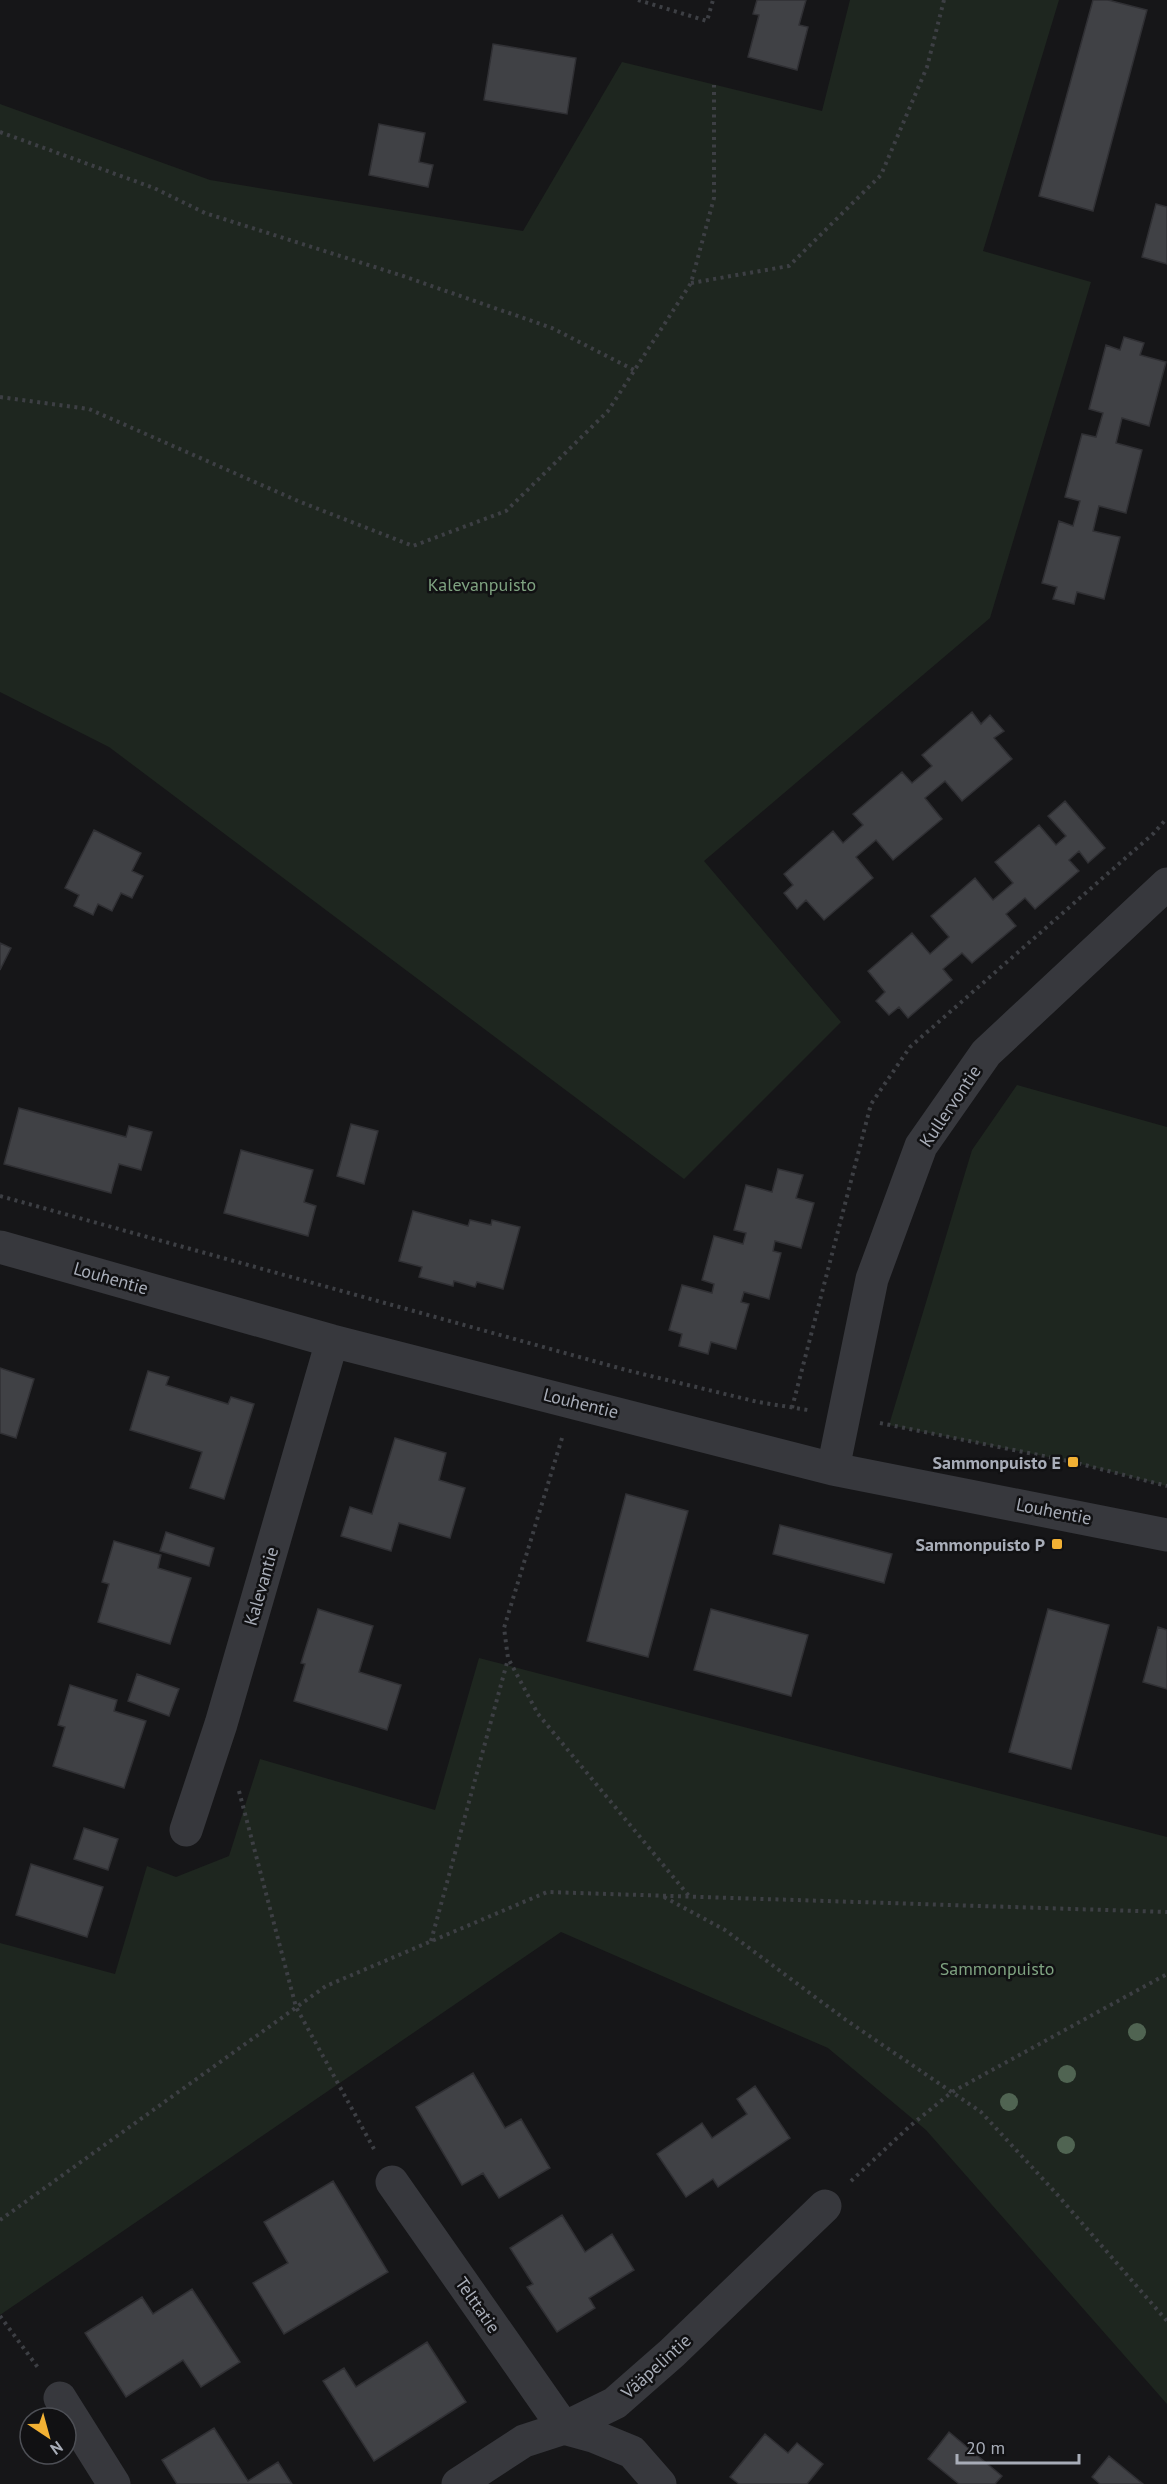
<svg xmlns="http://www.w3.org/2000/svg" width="1167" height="2484" viewBox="0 0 1167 2484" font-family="'PT Sans',sans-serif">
<rect width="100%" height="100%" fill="#161618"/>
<path fill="#1e261f" d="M850,0H1059L983,251L1091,282L990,618L704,861L841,1022L684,1179L109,747L0,692V104L210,180L523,231L622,62L822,111Z
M1017,1085L1167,1127V1486L1073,1462L889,1425L972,1150Z
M479,1658L1167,1837V2404L926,2130L828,2048L561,1932L0,2315V1943L115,1974L147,1866L176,1877L229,1856L260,1759L435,1810Z"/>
<path fill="#404145" stroke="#303034" stroke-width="1.5" d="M757,0H806L799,25L808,27L797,70L748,57L759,15L753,14Z
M1093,0H1108L1147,10L1093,211L1039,196Z
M493,44L576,58L567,114L484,100Z
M379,124L425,133L419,162L433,165L428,187L369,175Z
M1156,204L1167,207V264L1142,257Z
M1124,337L1144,343L1140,355L1166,362L1149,426L1122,418L1116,443L1142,450L1126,513L1099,506L1093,531L1120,537L1104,599L1077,592L1074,604L1053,599L1057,587L1042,583L1059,521L1073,526L1080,501L1065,497L1082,434L1096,437L1103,413L1089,409L1106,345L1120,350Z
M972,712L981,724L990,715L1004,731L994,738L1012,759L962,801L945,781L925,798L942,819L893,860L876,840L856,857L873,878L824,920L806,900L797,909L784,893L793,885L784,874L833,831L843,843L863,825L853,814L902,772L912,783L932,766L922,755Z
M1065,801L1105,848L1088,863L1079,851L1069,860L1079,871L1035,909L1025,898L1006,914L1016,926L972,963L962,953L943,969L952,980L908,1018L899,1007L889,1015L876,1001L885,992L868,971L912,933L930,954L949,937L931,916L975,878L993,900L1013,883L995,862L1039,825L1056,845L1066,836L1048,816Z
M94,830L141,853L132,871L143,876L132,898L121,893L112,911L98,904L93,915L74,906L79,895L65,888Z
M0,943L11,948L0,970Z
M19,1108L126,1137L129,1126L152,1132L141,1170L119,1164L111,1193L4,1164Z
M351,1124L378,1131L364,1184L337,1176Z
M241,1150L313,1170L304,1202L316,1206L308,1236L224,1213Z
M778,1169L803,1175L796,1198L814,1203L801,1248L775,1241L773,1251L781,1253L769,1299L744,1292L741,1302L749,1304L736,1349L711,1342L708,1354L679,1346L682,1334L669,1330L682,1285L712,1293L714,1284L702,1280L714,1236L743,1244L746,1233L734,1230L746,1185L772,1192Z
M413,1211L468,1226L470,1220L491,1225L492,1220L520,1227L503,1289L477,1282L475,1287L454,1281L453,1286L419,1277L422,1267L399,1261Z
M0,1368L34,1379L16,1438L0,1433Z
M148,1371L169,1377L166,1385L228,1404L231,1397L254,1404L224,1499L190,1488L202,1452L130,1430Z
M395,1438L446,1453L439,1480L465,1488L450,1538L399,1523L391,1551L341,1536L350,1507L372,1514Z
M626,1494L688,1511L648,1657L587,1641Z
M780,1525L892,1554L884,1583L773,1554Z
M166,1532L214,1548L209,1566L160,1551Z
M114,1541L161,1555L158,1568L191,1578L170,1644L98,1622L109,1584L102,1582Z
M318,1609L373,1626L359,1672L401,1685L387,1730L294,1701L305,1664L301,1663Z
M711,1609L808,1635L791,1696L694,1670Z
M1048,1609L1109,1625L1071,1769L1009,1752Z
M1158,1627L1167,1630V1689L1143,1682Z
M137,1674L179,1689L169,1716L128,1701Z
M70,1685L117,1700L114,1711L146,1721L124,1788L53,1766L65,1727L58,1725Z
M84,1828L118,1839L108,1870L74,1859Z
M31,1864L103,1887L87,1937L16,1915Z
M473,2073L505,2128L521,2119L550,2168L499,2198L483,2173L462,2185L416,2107Z
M755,2086L790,2138L718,2187L713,2179L686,2197L657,2154L702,2123L712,2138L747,2114L737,2099Z
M333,2181L388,2272L284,2334L253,2283L288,2263L264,2222Z
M562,2215L585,2252L612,2234L634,2270L589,2298L595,2308L557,2332L527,2287L533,2284L510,2248Z
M192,2289L240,2362L201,2387L183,2360L126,2397L85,2333L142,2297L153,2314Z
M427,2342L466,2402L374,2461L323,2381L344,2368L356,2387Z
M214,2428L248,2481L278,2462L292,2484H177L162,2460Z
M949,2432L1002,2476L995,2484H959L928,2459Z
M765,2434L788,2453L797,2443L823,2464L807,2484H739L730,2477Z
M1109,2456L1143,2484H1100L1092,2477Z"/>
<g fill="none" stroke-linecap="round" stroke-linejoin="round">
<path stroke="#3d3f44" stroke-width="4" stroke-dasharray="3 4.5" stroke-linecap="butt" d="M638,0L707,21L713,0
M0,132L154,188L205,213L403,276L552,328L634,370
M691,283L789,266L881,175L927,67L944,0
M0,397L89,409L298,501L413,546L506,511L608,411L691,283L714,198V85
M0,1196L626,1370L758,1402L808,1410
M792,1408L871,1104L910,1047L1154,833L1167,818
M880,1423L1073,1462L1167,1486
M562,1438L504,1628L508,1658L538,1714L689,1896
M239,1791L296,2007L374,2149
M664,1897L725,1930L846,2020L981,2112L1055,2192L1167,2321
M431,1941L508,1659
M851,2181L910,2126L952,2092L1167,1974
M0,2220L326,1986L547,1892L1167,1912
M0,2316L39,2369"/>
<path stroke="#37383d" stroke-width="33" d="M0,1247L332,1341L833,1469L1167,1535
M833,1469L872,1279L921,1146L986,1053L1167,884
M186,1830L221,1724L332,1341
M392,2182L564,2428L593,2436L632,2452L660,2484
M60,2398L114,2484
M458,2484L524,2441L564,2428L615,2403L672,2353L825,2206"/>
</g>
<g fill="#506452">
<circle cx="1137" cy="2032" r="9"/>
<circle cx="1067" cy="2074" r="9"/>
<circle cx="1009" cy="2102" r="9"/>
<circle cx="1066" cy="2145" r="9"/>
</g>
<g fill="#f2b134" stroke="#111113" stroke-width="2">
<rect x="1067" y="1456" width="12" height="12" rx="3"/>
<rect x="1051" y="1538" width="12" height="12" rx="3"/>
</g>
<g text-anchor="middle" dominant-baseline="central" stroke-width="5" stroke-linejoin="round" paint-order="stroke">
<g font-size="18" fill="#7fa381" stroke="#111113">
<text x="482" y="584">Kalevanpuisto</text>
<text x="997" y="1968">Sammonpuisto</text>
</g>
<g font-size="18" fill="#a8adb8" stroke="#111113">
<text transform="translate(950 1106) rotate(-56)">Kullervontie</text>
<text transform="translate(111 1278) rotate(16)">Louhentie</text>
<text transform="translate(581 1403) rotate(14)">Louhentie</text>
<text transform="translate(1054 1511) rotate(11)">Louhentie</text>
<text transform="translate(261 1586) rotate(-74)">Kalevantie</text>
<text transform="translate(478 2305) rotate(55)">Telttatie</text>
<text transform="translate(656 2366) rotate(-42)">Vääpelintie</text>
</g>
<g font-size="18" font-weight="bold" fill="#a8adb8" stroke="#111113" text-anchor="end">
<text x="1061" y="1462">Sammonpuisto E</text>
<text x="1045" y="1544">Sammonpuisto P</text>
</g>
</g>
<g transform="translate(48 2436) rotate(144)"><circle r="28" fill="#111113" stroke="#4d4f55" stroke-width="1.5"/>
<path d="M0-4.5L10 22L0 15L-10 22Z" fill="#f2b134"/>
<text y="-9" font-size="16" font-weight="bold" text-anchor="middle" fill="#a8adb8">N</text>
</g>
<path d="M957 2454v9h122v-9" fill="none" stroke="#a8adb8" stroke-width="3"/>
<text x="966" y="2454" font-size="18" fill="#a8adb8" stroke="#111113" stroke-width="4.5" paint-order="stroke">20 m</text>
</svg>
